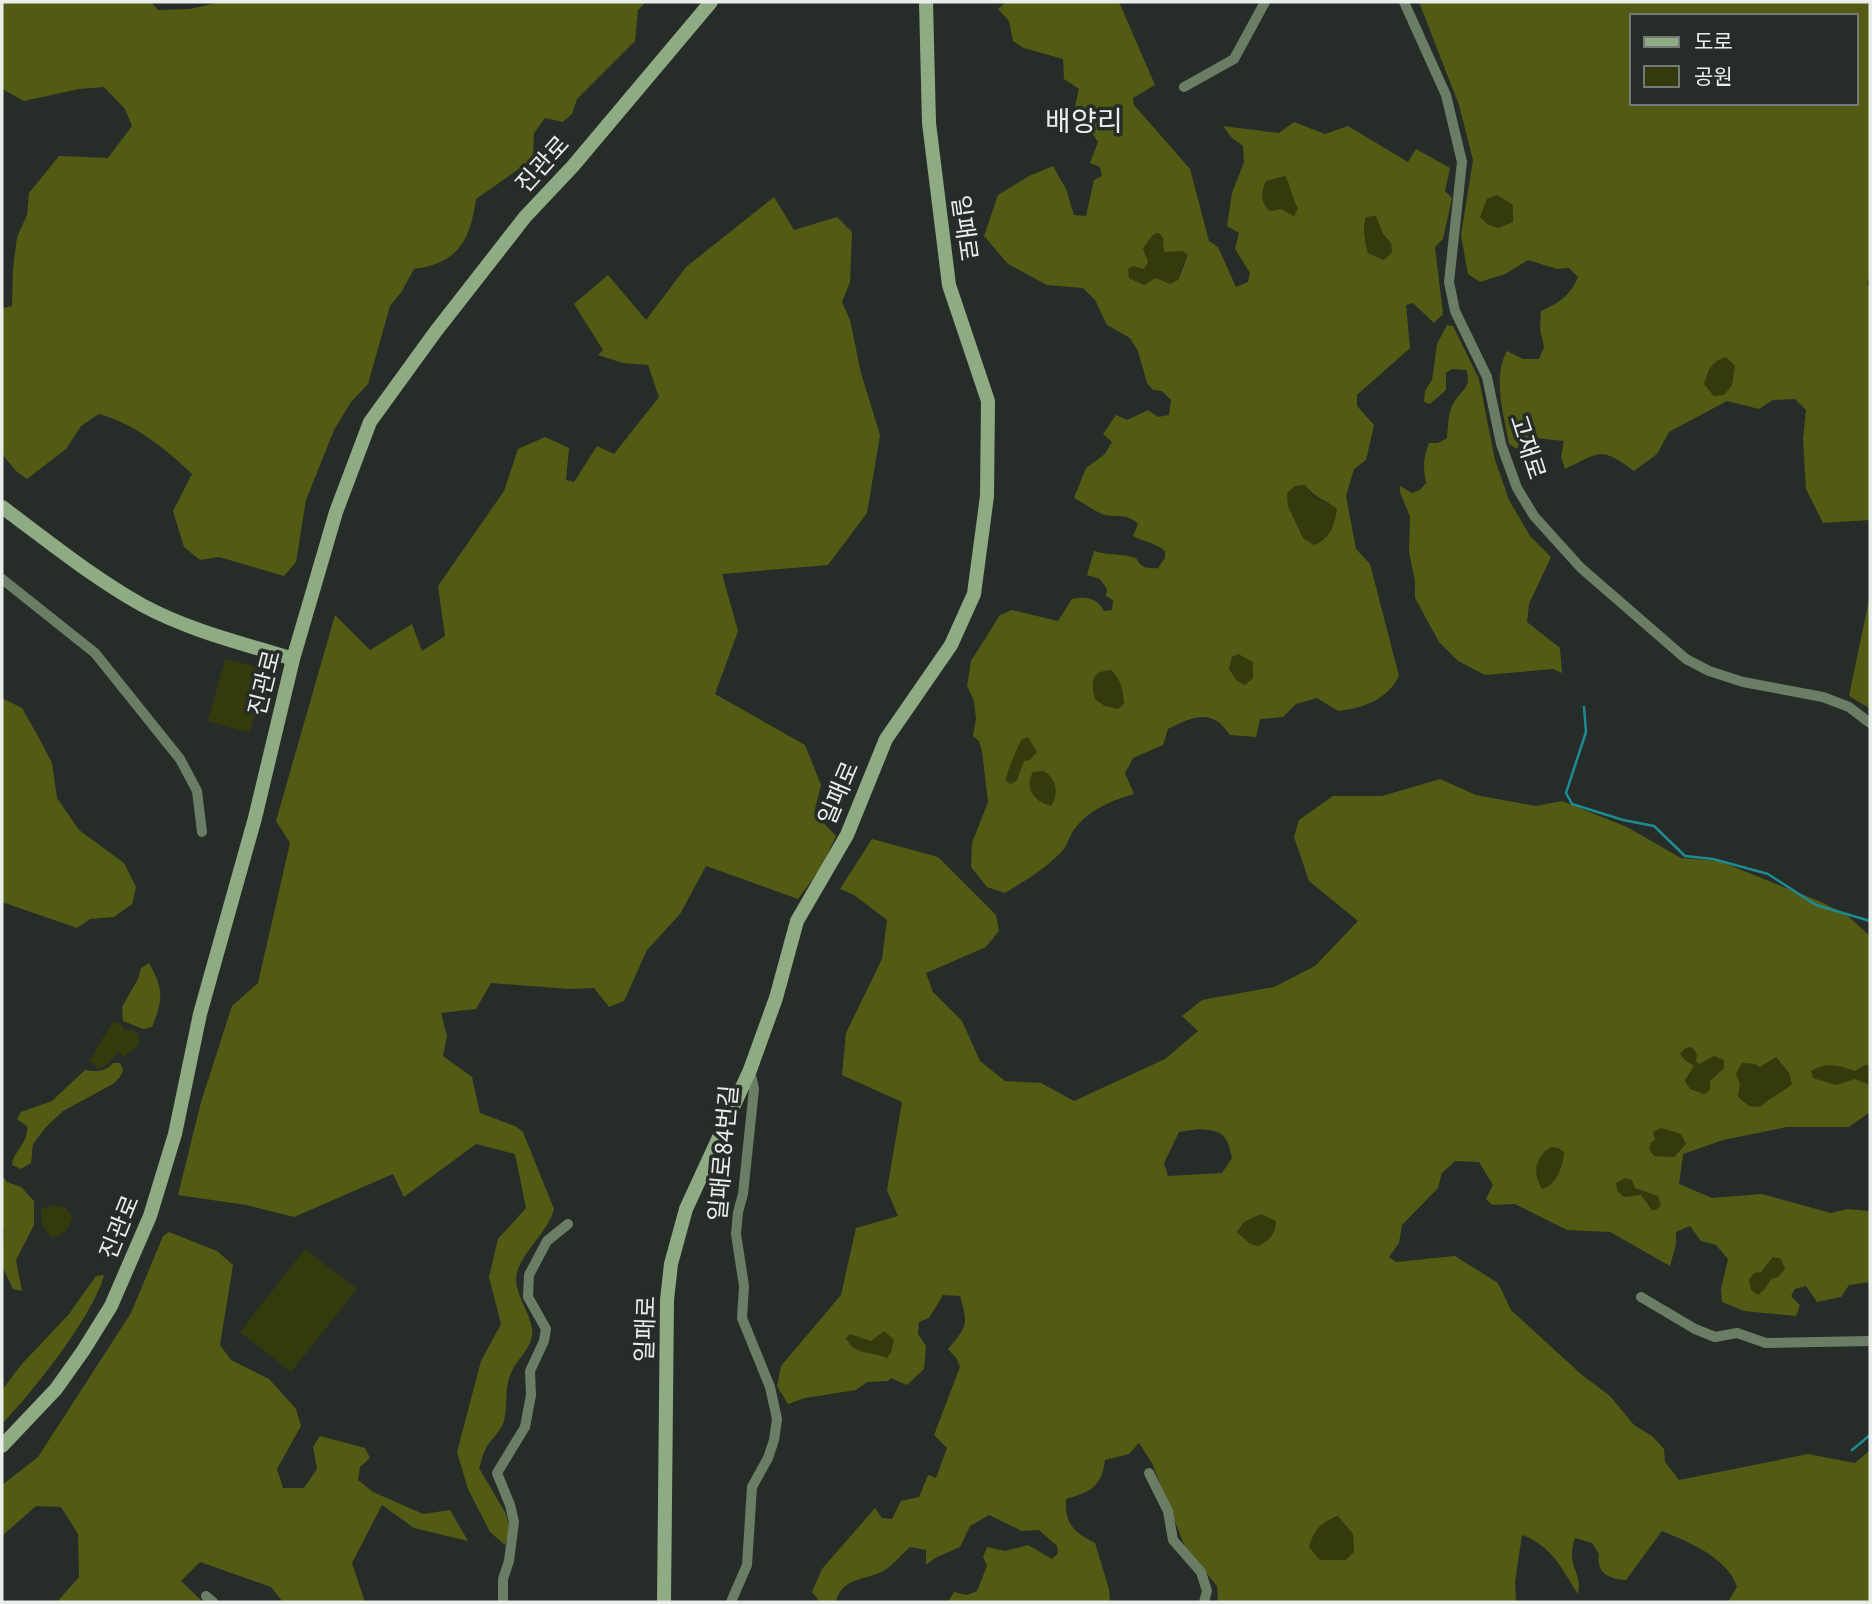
<svg xmlns="http://www.w3.org/2000/svg" width="1872" height="1604" viewBox="0 0 1872 1604" font-family="'PT Sans','Noto Sans KR',sans-serif">
<rect width="100%" height="100%" fill="#262d29"/>
<path fill="#353a0d" d="M1286,176C1292,187 1291,198 1298,208L1294,216L1281,209L1270,211C1260,202 1262,194 1266,181Z
M1497,195L1513,205V222L1498,228L1487,224L1480,217L1487,199Z
M1376,216L1383,234L1391,243L1392,252L1384,260L1368,253C1365,241 1362,228 1366,217Z
M1159,233L1171,252L1182,251L1188,255L1180,270L1178,280L1170,284C1154,279 1143,288 1129,278L1128,269L1147,256L1143,248L1154,234Z
M1726,356L1735,366L1732,385L1724,396H1714L1704,384C1708,370 1712,361 1726,356Z
M1305,485L1314,497L1337,508C1333,527 1332,538 1314,545L1303,538L1288,506L1287,493L1295,486Z
M1238,654L1253,662V678L1245,685L1237,681L1229,669L1232,657Z
M225,659L257,667L264,679L250,733L208,721Z
M1111,670C1121,679 1123,691 1124,704L1118,709L1105,706L1095,699C1091,681 1091,671 1111,670Z
M1028,737L1038,752L1012,784L1006,782V773L1021,740Z
M1043,771C1058,778 1059,794 1051,807C1034,802 1024,789 1033,772Z
M119,1022L125,1030H132L137,1032L140,1044L124,1057L118,1052L107,1065L98,1069L90,1060L112,1023Z
M1691,1047L1697,1055L1706,1060L1714,1056L1724,1059V1067L1710,1081V1091L1704,1094L1690,1089C1682,1075 1690,1066 1680,1054L1684,1048Z
M1776,1057L1789,1073L1792,1084C1781,1094 1771,1097 1760,1107L1749,1106L1738,1097L1740,1084L1736,1074L1742,1063L1755,1064Z
M1823,1064L1840,1065L1855,1071L1865,1065L1870,1066V1085L1855,1079L1836,1086L1813,1078L1811,1071Z
M1661,1128L1681,1134L1686,1144L1674,1157L1654,1156L1648,1149L1653,1132Z
M1551,1147L1558,1148L1564,1152C1563,1166 1556,1186 1542,1189C1532,1174 1535,1157 1551,1147Z
M1625,1178L1632,1180L1635,1188L1658,1196L1661,1205L1656,1210H1652L1648,1203L1630,1195L1624,1197L1618,1192L1616,1183Z
M55,1205L66,1208L72,1216L69,1227L60,1236L51,1237L42,1225L41,1209Z
M1261,1214L1276,1221C1275,1235 1270,1240 1258,1246L1250,1244L1237,1232L1244,1222Z
M305,1249L357,1289L291,1372L240,1332Z
M1773,1257L1781,1259L1785,1269L1778,1277L1771,1279L1764,1290L1758,1295L1750,1290L1749,1280L1754,1273L1761,1272Z
M884,1331L894,1340L891,1352L887,1359C871,1351 855,1356 846,1337L850,1334C864,1340 872,1339 884,1331Z
M1338,1516L1353,1534L1354,1552L1347,1560H1320L1309,1547C1314,1530 1321,1522 1338,1516Z"/>
<path fill="#535a13" fill-rule="evenodd" d="M2,2H151L158,10L190,9L221,2H646L638,10L635,41L577,99L572,114L563,122L545,118L534,133L533,159L476,199C470,240 459,263 414,269L402,291L390,306L368,384L351,402L334,430L306,500L296,562L284,576L219,557L200,560L184,547L173,511L192,474C166,449 135,424 99,414L81,426L66,449L27,479L16,471L2,454V308L12,306L13,269L17,237L27,215L29,193L59,156L108,158L132,126L125,109L104,87L79,89L24,101L2,89Z
M1006,2H1119L1155,85L1133,98L1134,105L1190,169L1209,241L1218,247L1236,287L1248,282L1250,273L1235,249L1239,233L1227,226L1232,193L1244,162L1243,146L1232,138L1223,126L1279,133L1294,122L1325,134L1348,126L1408,162L1416,149L1450,168L1445,191L1452,198L1443,239L1435,247L1443,314L1434,323L1413,303L1406,305L1410,348L1357,395V406L1374,425L1366,460L1354,469L1346,496L1356,549L1370,564L1399,676C1387,700 1363,708 1338,711L1317,698L1296,704L1283,717L1260,719L1256,737L1230,735C1212,708 1194,716 1168,729L1163,745L1133,758L1125,773L1134,794C1110,801 1088,810 1073,831C1069,837 1068,844 1063,850C1046,869 1026,880 1005,893L987,887L971,867L972,843L988,802L982,752L979,741L973,736L976,719L974,701L967,686L971,661L1000,615L1012,610L1058,621L1072,599C1086,596 1097,598 1104,611L1112,610L1113,600L1106,596L1107,589L1100,579L1087,575L1094,551C1109,556 1121,553 1136,558C1141,568 1147,569 1158,568L1165,558V551C1156,543 1144,542 1133,536L1138,524C1127,513 1119,518 1105,515C1095,512 1084,503 1074,498L1086,468L1105,454L1112,442L1103,434L1116,415L1127,420L1148,410L1158,417L1169,415L1171,400L1162,391L1153,390L1147,383L1138,351L1130,338L1107,325L1095,300L1083,288L1047,285L1008,264L984,236L998,195L1029,176L1053,166L1066,189L1074,215L1086,216L1094,180L1102,176L1100,167L1090,163L1098,142L1075,106L1079,89L1064,79L1063,59L1024,48L1013,41L1009,21L998,9ZM1285,176C1292,187 1291,198 1298,208L1294,216L1281,209L1270,211C1260,202 1261,194 1266,181ZM1376,216L1383,234L1391,243L1392,252L1384,260L1368,253C1365,242 1362,228 1366,217ZM1159,233L1163,238L1164,252L1182,251L1188,255L1178,280L1170,284L1156,278L1144,285L1129,278L1128,269L1133,266L1144,269L1148,262L1143,248L1154,234ZM1305,485C1315,498 1324,499 1337,509C1334,526 1331,538 1314,545L1303,538L1288,506L1287,493L1295,486ZM1238,654L1253,662V678L1245,685L1237,681L1229,669L1232,657ZM1111,670C1121,679 1123,691 1124,704L1118,709L1105,706L1095,699C1091,682 1091,671 1111,670ZM1028,737L1037,752L1030,760L1024,761L1017,780L1011,784L1006,781C1006,772 1017,750 1021,740ZM1043,771C1057,778 1059,794 1051,806C1034,802 1024,788 1033,772Z
M1419,2H1870V277L1867,283L1870,290V520L1823,523L1806,489L1803,439L1806,410L1795,399L1773,400L1759,409L1727,401L1669,432L1657,454L1634,471C1601,446 1600,452 1565,469L1561,457L1564,441L1536,438L1521,439L1517,449L1509,444C1504,415 1492,378 1507,351L1523,359H1539L1544,347L1540,329L1541,311C1559,303 1570,296 1578,277L1569,268L1557,269L1528,260L1505,274L1480,282L1468,274L1461,235L1473,160L1459,105ZM1632,16H1856V103H1632ZM1497,195L1513,205V222L1498,228L1487,224L1480,217L1487,199ZM1726,357L1735,366L1732,385L1724,395L1714,396L1704,384C1708,370 1712,361 1726,357Z
M774,197L794,230L837,217L852,232L850,282L842,302L850,320L861,373L880,435L867,513L828,565L722,574L738,631L715,694L805,745L821,785L814,813L836,836L821,868L798,899L706,866L680,914L647,950L624,1001L609,1007L594,988L570,989L491,983L476,1009L441,1013L447,1036L443,1056L472,1077L480,1113L515,1126L523,1132L554,1209C548,1233 517,1256 516,1279C516,1298 535,1319 532,1336C530,1350 516,1360 511,1373C504,1388 508,1406 504,1421C501,1431 491,1439 486,1448C483,1454 481,1462 479,1468L506,1514L510,1528L505,1545L490,1532L468,1489L457,1452L481,1361L501,1324L489,1277L498,1239L526,1208L515,1154L476,1144L404,1197L393,1174L294,1217L246,1205L178,1195L201,1102L232,1006L258,983L290,843L276,821L335,615L370,650L412,624L422,651L445,636L438,586L504,491L518,449L545,437L569,448L566,480L574,482L597,446L614,454L659,397L648,365L623,363L598,355L603,350L574,304L608,275L646,320L686,267Z
M1447,325L1453,326L1479,379L1495,460L1509,500L1530,536L1551,557L1529,604L1527,622L1560,648L1562,673L1553,669L1485,675L1458,661L1439,642L1415,598V581L1409,552L1410,517L1400,492V486L1412,493L1420,490L1426,483C1423,468 1423,458 1429,443H1438L1447,438C1448,427 1448,413 1453,404C1460,390 1473,388 1466,370L1452,369L1446,373V390L1430,404L1424,402L1425,391L1432,380L1437,344Z
M1870,595L1869,708L1849,696Z
M2,698L22,708L39,738L52,763L57,798L79,830L124,863L136,887L132,904L114,917L90,919L77,928L2,902Z
M1440,779L1476,795L1536,806L1562,801L1627,827L1681,858L1719,861L1821,902L1848,916L1870,936V1066L1865,1065L1855,1071C1838,1065 1827,1062 1811,1071L1813,1078L1836,1085L1855,1079L1870,1085V1112L1849,1127H1787L1723,1140L1683,1154L1679,1184L1712,1198L1762,1194L1831,1213L1847,1209L1870,1211V1282L1849,1285L1841,1297L1817,1302L1806,1286L1795,1289L1791,1296L1800,1305L1796,1316L1744,1311L1722,1302L1721,1289L1728,1259L1716,1245L1701,1241L1690,1226L1676,1232V1244L1670,1266L1610,1232L1567,1230L1515,1204L1492,1205L1486,1199L1493,1185L1479,1162L1455,1161L1442,1173L1438,1188L1402,1225L1399,1243L1389,1257L1396,1262L1455,1256L1498,1283L1511,1310L1582,1375L1610,1396L1634,1425L1652,1436L1664,1449L1665,1462L1679,1480L1808,1454L1855,1463L1870,1450V1602H1728L1737,1587C1728,1558 1689,1542 1662,1531L1626,1580C1609,1579 1596,1573 1599,1554L1592,1543L1575,1538C1565,1568 1583,1570 1578,1594C1562,1569 1552,1546 1522,1535L1515,1582L1516,1602H1218L1217,1586L1185,1547L1152,1463L1139,1443L1129,1454L1105,1460C1102,1487 1090,1492 1066,1499C1065,1524 1073,1532 1095,1543L1109,1589L1110,1602H948L954,1592L967,1595L977,1591L987,1566L983,1557L987,1547L1005,1551L1028,1545L1052,1559L1058,1553L1057,1546L1039,1530L1022,1531L989,1515L970,1526L960,1547L935,1558L926,1565V1550L910,1547C902,1554 894,1564 885,1570C867,1581 842,1576 836,1602H820L812,1592L822,1569L875,1508L882,1518L892,1519L901,1501L919,1497L928,1475L936,1478L947,1448L934,1435L960,1367L957,1359L948,1349C968,1326 968,1324 960,1296L943,1295L929,1318L919,1322L918,1334L926,1346L924,1369L907,1385L891,1378L888,1381L867,1382L856,1390L805,1398L788,1404L777,1386L781,1366L841,1295L856,1228L898,1216L887,1190L902,1102L842,1075L846,1033L882,959L887,920L854,895L840,889L872,839L938,857L996,915L999,931L986,947L926,973L933,992L962,1021L980,1061L1005,1081L1041,1083L1074,1101L1165,1059L1198,1031L1182,1016L1202,1000L1274,987L1315,966L1358,921L1309,881L1294,837L1299,820L1333,796H1382ZM1692,1047L1697,1055L1696,1061L1699,1064L1714,1056L1724,1060V1068L1710,1081V1090L1704,1094L1690,1089L1685,1080L1694,1066L1686,1061L1680,1054L1685,1048ZM1776,1057L1789,1073L1792,1084C1782,1093 1771,1097 1760,1107L1749,1106L1738,1097L1740,1084L1736,1074L1742,1063L1755,1064L1760,1067ZM1661,1128L1681,1134L1686,1144L1674,1157L1654,1156L1649,1149L1651,1142L1655,1140L1653,1132ZM1199,1129C1223,1131 1227,1134 1232,1158L1222,1173L1168,1176L1164,1163L1179,1132ZM1551,1147L1558,1148L1564,1152C1563,1166 1556,1186 1542,1189C1532,1174 1535,1157 1551,1147ZM1625,1178L1632,1180L1635,1188L1658,1196L1661,1205L1656,1210H1652L1641,1195L1624,1197L1618,1192L1616,1183ZM1261,1214L1276,1221C1275,1235 1270,1240 1258,1246L1250,1244L1237,1232L1244,1222ZM1773,1257L1781,1259L1785,1269L1778,1277L1771,1279L1764,1290L1758,1295L1751,1290L1749,1280L1754,1273L1761,1272ZM884,1331L894,1340L891,1352L887,1358C871,1351 855,1356 846,1338L850,1334L871,1341ZM1338,1516L1353,1534L1354,1552L1346,1560H1320L1309,1547C1314,1530 1321,1522 1338,1516Z
M149,963C164,989 163,1000 152,1027L143,1029L123,1021L122,1007L138,979L141,968Z
M113,1063H120L123,1070L120,1077L113,1084L63,1111L46,1127L33,1144L31,1163L21,1169L12,1165C14,1150 29,1143 27,1126L17,1119L21,1112L52,1101L85,1070C96,1072 106,1072 113,1063Z
M2,1175L7,1182L21,1187L34,1201V1225L16,1260L22,1291L13,1289L2,1266L4,1228H2Z
M169,1232L217,1251L233,1265L220,1345L231,1360L269,1379L296,1409L301,1426L277,1469L283,1488H304L317,1469L313,1447L320,1436L365,1448L370,1458L360,1467L358,1480L373,1492L423,1514L450,1510L468,1541L414,1528L382,1505L352,1563L365,1602H283L271,1587L200,1562L181,1581L203,1602H57L79,1577L78,1534L61,1507L36,1506L2,1536V1485L38,1457L131,1313L163,1236Z
M104,1275C94,1315 32,1393 2,1424V1390L21,1365L69,1314L96,1276Z"/>
<g fill="none" stroke-linecap="round" stroke-linejoin="round">
<path stroke="#1e8b91" stroke-width="2.5" d="M1584,707L1586,732L1566,793L1572,804L1623,820L1654,826L1685,856L1713,859L1768,874L1816,905L1870,921
M1852,1450L1870,1435"/>
<path stroke="#6b7d65" stroke-width="10" d="M1404,2L1446,95L1462,162L1449,282L1455,311L1487,377L1501,444L1517,488L1534,516L1581,568L1686,659L1709,671L1743,682L1823,697L1849,707L1870,723
M1184,87L1234,59L1265,2
M2,579L95,653L180,759L197,791L202,832
M1641,1297L1695,1329L1715,1337L1737,1333L1766,1343L1870,1341
M1149,1473L1168,1511L1173,1540L1201,1572L1207,1591L1204,1602
M206,1596L213,1602
M503,1602V1579L509,1561L514,1522L510,1505L497,1473L525,1427L531,1395L530,1371L544,1341L546,1329L528,1297L529,1275L547,1241L568,1224
M731,1602L747,1565L752,1487L768,1458L774,1440L777,1419L770,1387L742,1318L744,1286L736,1234L738,1212L743,1194L754,1089L750,1070"/>
<path stroke="#8fab84" stroke-width="14" d="M2,507C48,541 92,577 142,605C190,631 242,643 293,659
M2,1446L56,1389L83,1351L111,1306L150,1216L175,1134L200,1014L255,818L293,659L336,512L370,422L436,331L525,217L573,166L711,2
M664,1602L667,1300L671,1264L686,1209L750,1070L776,998L797,921L847,835L886,739L951,645L974,594L987,496L988,401L949,285L929,123L926,2"/>
</g>
<g text-anchor="middle" dominant-baseline="central" stroke-width="7" stroke-linejoin="round" paint-order="stroke">
<g font-size="24" fill="#e9eeeb" stroke="#262d29">
<text transform="translate(542 164) rotate(-48)">진관로</text>
<text transform="translate(965 228) rotate(82)">일패로</text>
<text transform="translate(1528 447) rotate(72)">고재로</text>
<text transform="translate(264 683) rotate(-76)">진관로</text>
<text transform="translate(838 793) rotate(-67)">일패로</text>
<text transform="translate(723 1153) rotate(-85)">일패로84번길</text>
<text transform="translate(119 1227) rotate(-68)">진관로</text>
<text transform="translate(645 1329) rotate(-88)">일패로</text>
</g>
<g font-size="28" fill="#e9eeeb" stroke="#262d29">
<text x="1084" y="120">배양리</text>
</g>
</g>
<rect width="1872" height="1604" fill="none" stroke="#e9eeeb" stroke-width="7"/>
<rect x="1630" y="14" width="228" height="91" fill="#262d29" stroke="#747a77" stroke-width="2"/>
<rect x="1644" y="37" width="35" height="10" fill="#8fab84" stroke="#747a77" stroke-width="2"/>
<text x="1694" y="49" font-size="21" fill="#e9eeeb">도로</text>
<rect x="1644" y="66" width="35" height="21" fill="#353a0d" stroke="#747a77" stroke-width="2"/>
<text x="1694" y="84" font-size="21" fill="#e9eeeb">공원</text>
</svg>
